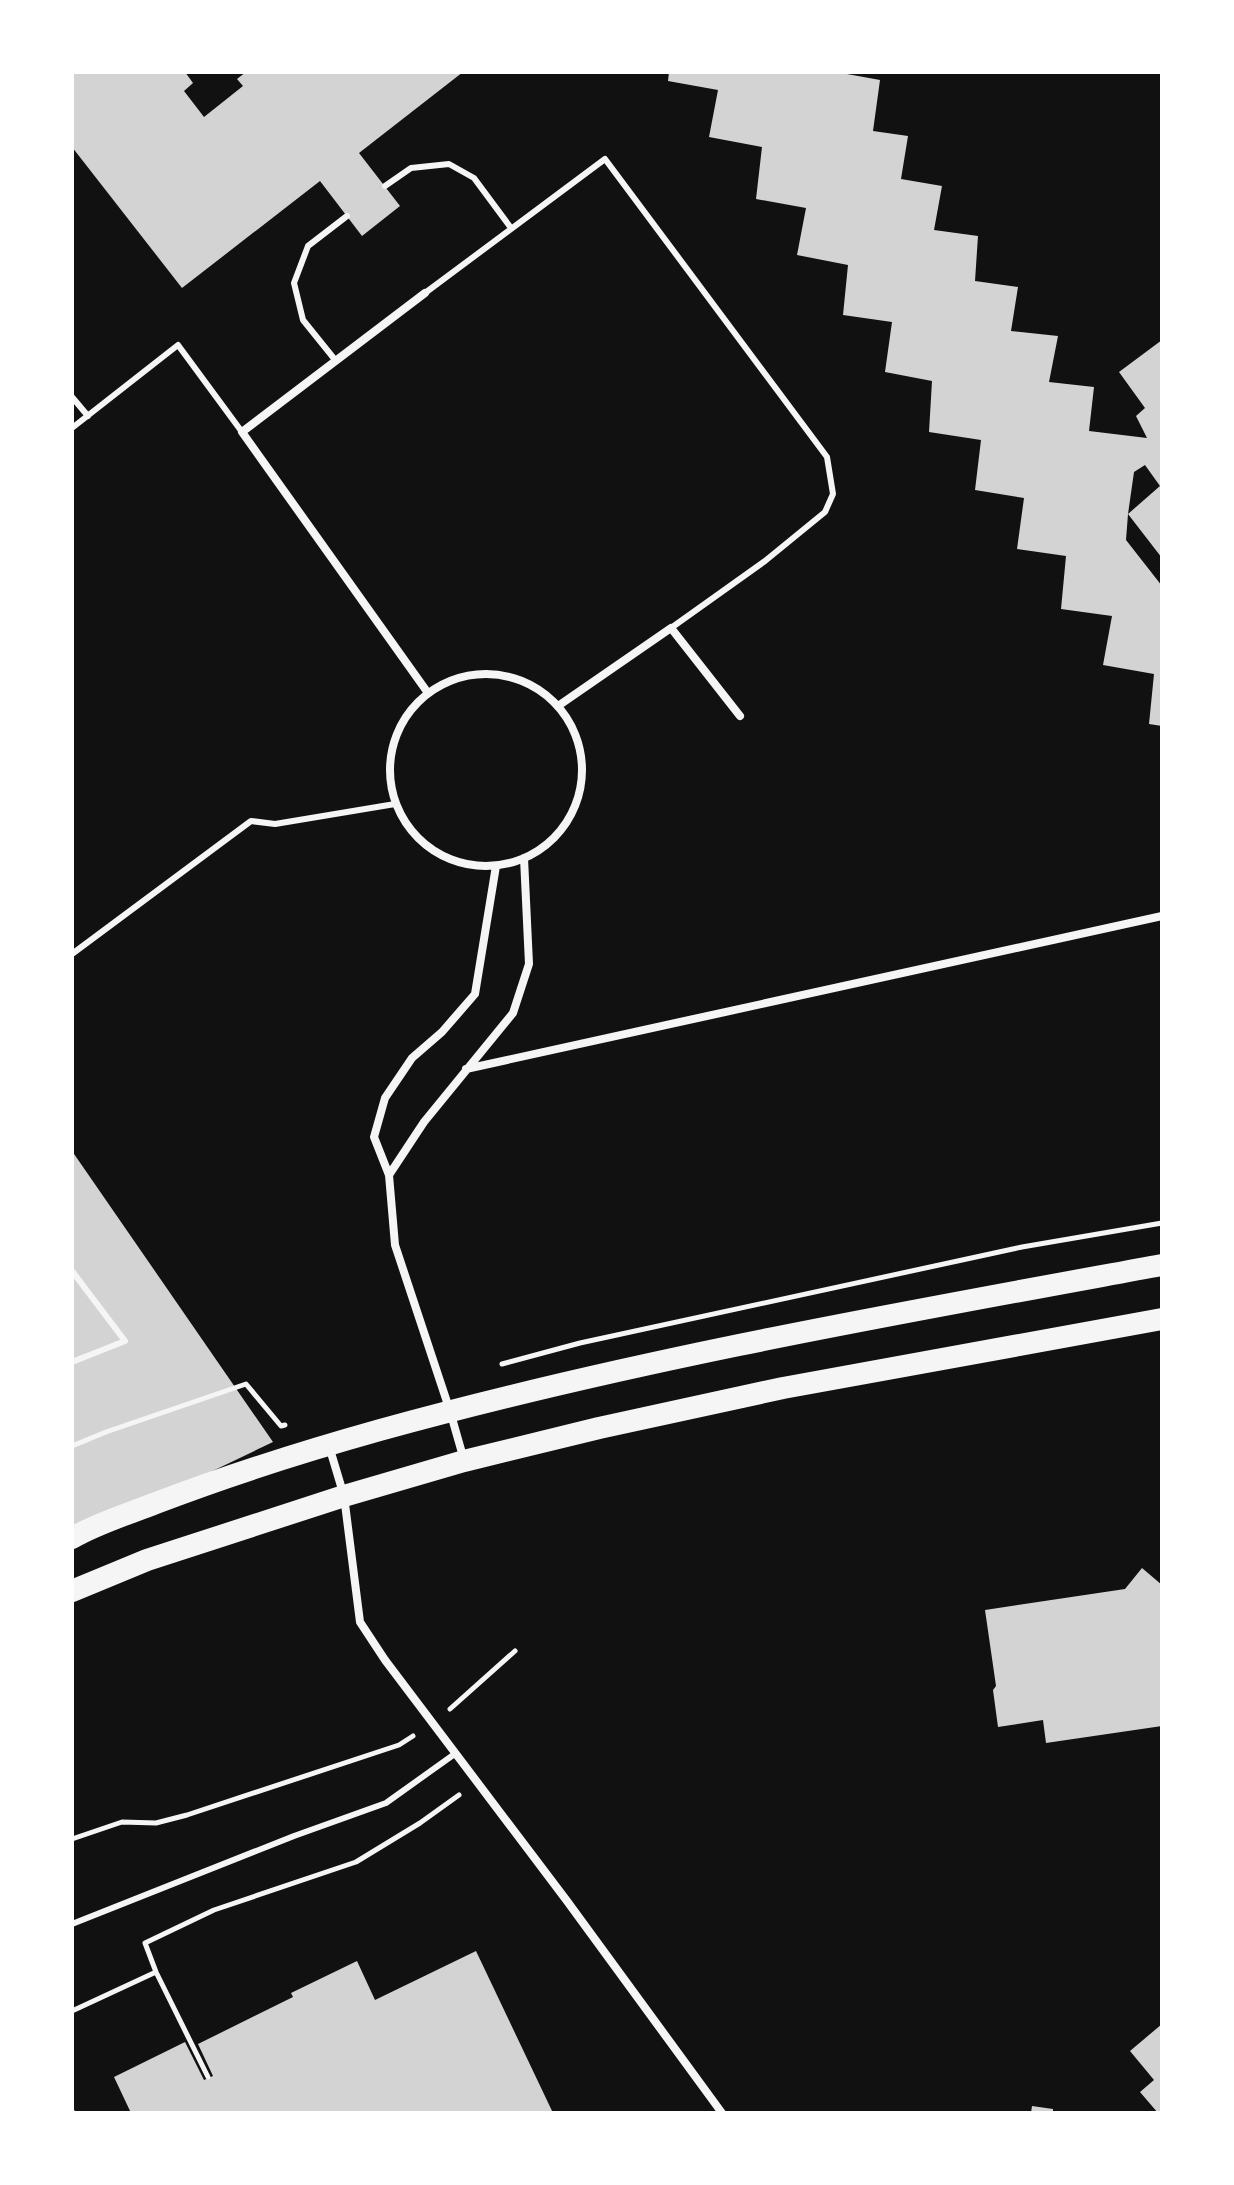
<svg xmlns="http://www.w3.org/2000/svg" width="1234" height="2185" viewBox="0 0 1234 2185" font-family="'PT Sans',sans-serif">
<rect width="100%" height="100%" fill="#111"/>
<path fill="#d3d3d3" d="M72,72H185L193,83L184,91L204,117L243,86L237,79L246,72H463L359,153L400,206L362,236L320,181L182,288L72,147Z
M669,72H836L880,80L873,131L908,136L901,179L942,186L934,230L978,236L975,281L1018,287L1011,331L1058,336L1049,382L1094,387L1089,431L1147,438L1136,416L1145,408L1119,372L1162,340V558L1128,514L1160,486L1145,465L1134,472L1128,514L1126,540L1162,586V726L1149,724L1154,674L1103,665L1112,616L1061,609L1066,556L1017,549L1024,498L975,490L981,440L929,432L932,381L885,372L892,322L843,315L848,265L797,255L806,208L756,199L762,147L709,137L718,90L668,81Z
M72,1151L273,1442L177,1488L72,1530Z
M1142,1568L1162,1585V1726L1046,1743L1043,1720L998,1727L993,1690L996,1686L985,1610L1125,1589Z
M476,1951L553,2113H131L114,2077L185,2042L204,2080L213,2076L198,2044L293,1997L291,1993L357,1961L375,2000Z
M1162,2024V2113H1158L1140,2092L1154,2080L1130,2051Z
M1032,2106L1053,2109V2113H1031Z"/>
<g fill="none" stroke-linecap="round" stroke-linejoin="round">
<path stroke="#f5f5f5" stroke-width="5" d="M502,1364L580,1343L1022,1247L1162,1223
M72,1446L106,1432L246,1384L281,1426L285,1425
M450,1709L515,1651
M72,1839L122,1822L156,1823L187,1815L399,1745L413,1736
M72,2011L156,1972
M208,2077L156,1972L145,1943L214,1910L356,1862L420,1823L459,1795
M72,2111L73,2113"/>
<path stroke="#f5f5f5" stroke-width="6" d="M385,186L411,168L449,164L474,178L511,228
M425,293L605,159L827,457L833,494L825,512L765,561L671,628
M336,361L303,320L294,283L308,246L347,216
M72,397L88,416
M72,428L178,345L242,432
M72,954L251,821L275,824L395,804
M72,1271L125,1341L72,1362
M72,1924L294,1836L386,1803L456,1753"/>
<path stroke="#f5f5f5" stroke-width="8" d="M425,293L242,432L428,693
M390 770a96 96 0 1 1 192 0a96 96 0 1 1-192 0Z
M558,706L671,628L740,716
M466,1069L1162,916
M389,1175L424,1122L513,1013L529,964L524,858
M329,1446L344,1496L360,1622L385,1660L567,1901L722,2113
M464,1460L450,1411L395,1245L389,1175L374,1137L385,1098L412,1058L442,1032L475,994L496,866"/>
<path stroke="#f5f5f5" stroke-width="22" d="M72,1538C98,1523 128,1514 156,1503C229,1475 305,1451 380,1430C637,1359 900,1313 1162,1265
M72,1591L147,1560L344,1496L464,1461L599,1428L783,1388L1162,1319"/>
</g>
<rect width="1234" height="2185" fill="none" stroke="#ffffff" stroke-width="148"/>
</svg>
